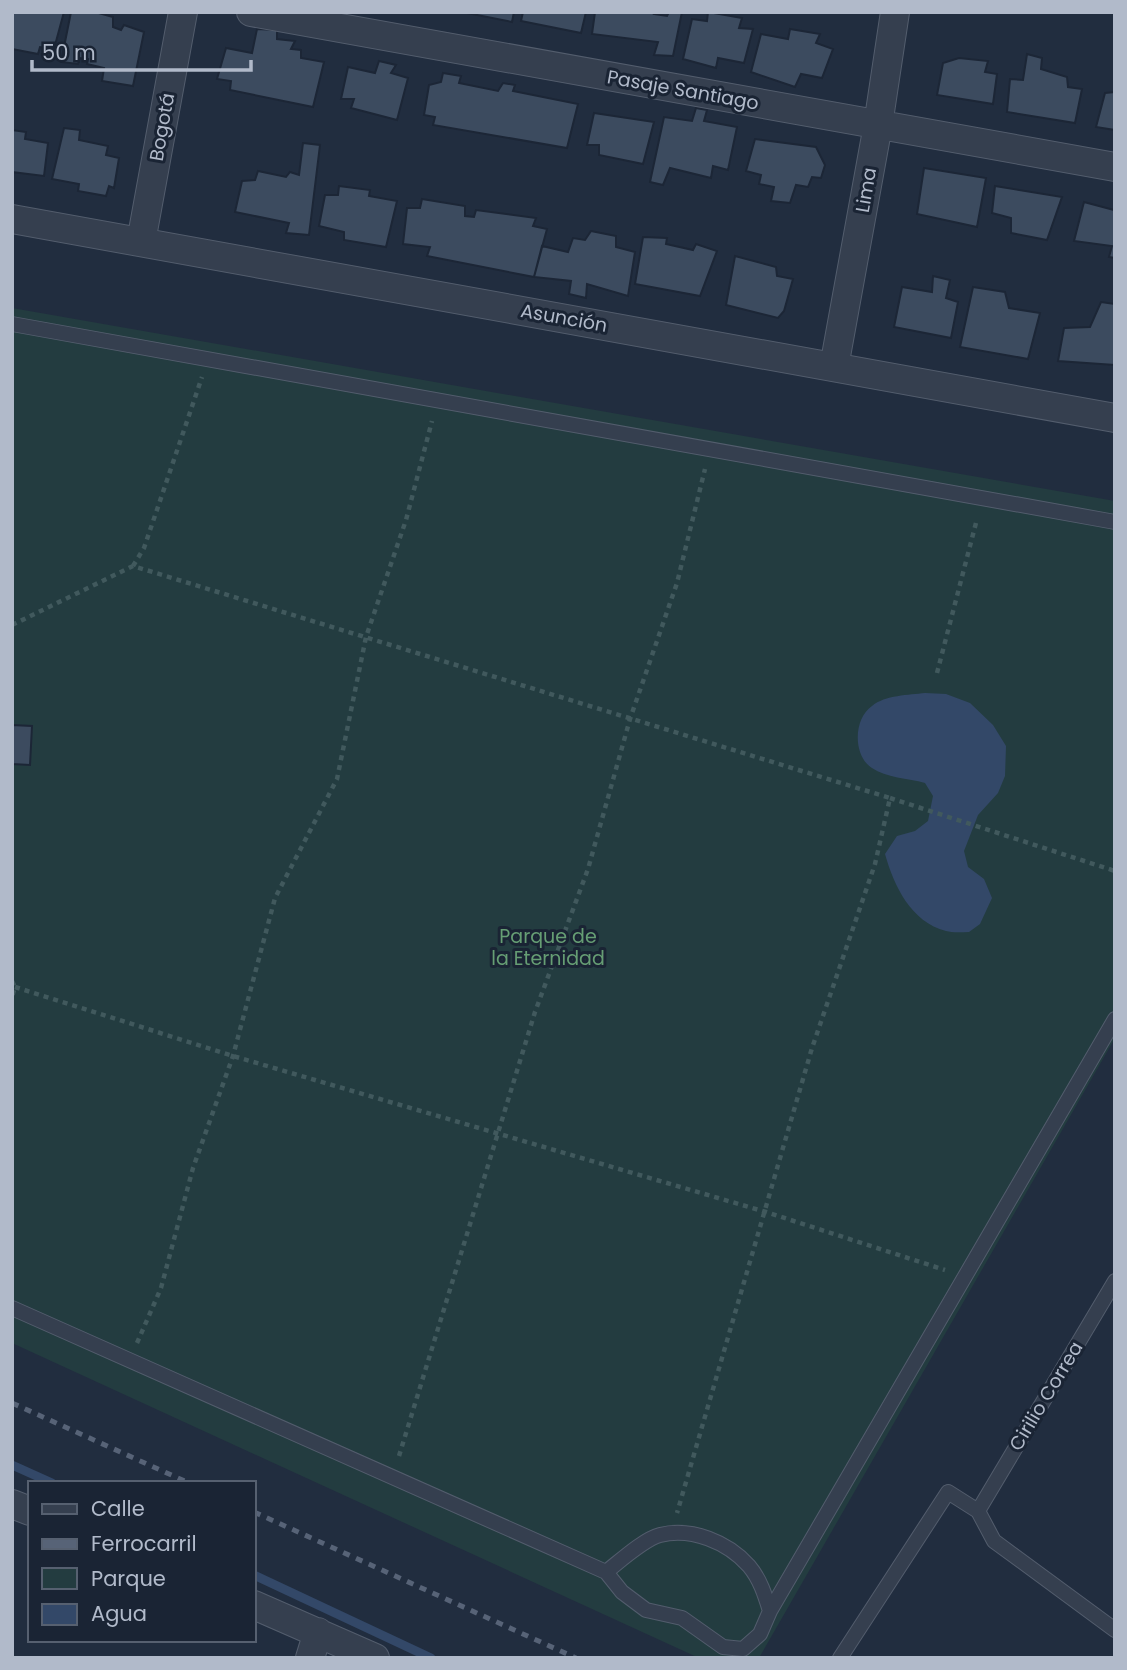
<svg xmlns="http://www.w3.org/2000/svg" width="1127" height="1670" viewBox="0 0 1127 1670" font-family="Poppins,sans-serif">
<rect width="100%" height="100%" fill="#212d3f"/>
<path fill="#233c40" d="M12,308L1115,501V1038L759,1658H699L12,1343Z"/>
<path fill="#334868" d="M925,693L946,694L970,703L993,725L1006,746L1005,776L998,793L978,815L964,851L968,867L984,879L992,898L980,924L969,932C962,932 953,933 946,931C911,922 894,886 885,854L897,836L915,831L928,821L933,796L925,783C908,778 886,778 872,768C853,756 853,719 872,706C885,695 909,695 925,693Z"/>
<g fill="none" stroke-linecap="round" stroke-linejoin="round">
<path stroke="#334868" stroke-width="9" d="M12,1465L52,1483
M254,1575L431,1658"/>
</g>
<path fill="#3c4b5f" stroke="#1c2636" stroke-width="2" d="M12,12H64L54,49L40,47L38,54L12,49Z
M71,12H95L113,17V27L121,30L124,25L144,32L133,86L102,81L104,68L87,64L88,59L80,58L78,64L61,62Z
M462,12H514L512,22Z
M523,12H586L581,33L521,21Z
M595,12H655L654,14L667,16L669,12H682L673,56L654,55L658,42L592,34Z
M708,12L742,18L739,28L753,29L744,63L718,58L716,68L683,59L692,19L707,21Z
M257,29L277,30V39L295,41L291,49L301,50V58L324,62L313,107L230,90L231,81L217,79L226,48L252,53Z
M790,29L820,34L816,43L833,49L822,78L801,74L795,87L751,72L761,34L788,39Z
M1027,54L1042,58L1041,69L1067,77L1068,87L1082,89L1075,123L1007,112L1010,79L1023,80Z
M959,58L988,61L985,72L997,74L993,104L937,95L943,63Z
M379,61L396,65L391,73L408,78L397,120L351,108L354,99H341L348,67L375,73Z
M443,73L461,76L459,83L498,91L503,83L515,85L513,91L578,104L567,148L433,125L435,117L424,115L429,85L441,82Z
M1115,92V130L1096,127L1105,93Z
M696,108L707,110L704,121L737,127L728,170L713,166L711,178L670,168L663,185L650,182L664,117L692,121Z
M594,113L654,122L643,164L599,155V145H587Z
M64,128L80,130L79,140L108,146L106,155L119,158L114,188L109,186L106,196L78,191L79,184L52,179Z
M12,130L26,132L25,139L48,143L44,176L12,172Z
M755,139L816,147L825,165L821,178L812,177L808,187L796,185L790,203L771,201L774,187L759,184L761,175L746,171Z
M303,143L320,145L309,235L286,233L289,223L235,212L242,181L255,180L258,171L286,177L290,172L299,175Z
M924,168L986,178L977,227L917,214Z
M339,186L370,190L369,196L397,201L386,247L344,240V232L319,226L325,195H338Z
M995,186L1062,197L1047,240L1011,233V218L992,213Z
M422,199L465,206V216L474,217L476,210L536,218L533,226L547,229L534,277L427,256L430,247L403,244L407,208H420Z
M1084,202L1114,210L1115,207V258L1109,257L1112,246L1074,241Z
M591,231L616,236V247L635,252L628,296L587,284L586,298L569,294L571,281L534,277L542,246L568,252L573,238L585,240Z
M643,237L667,238L666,244L693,250L696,244L717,251L700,296L635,284Z
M735,256L776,267L777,276L793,279L784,311L778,318L726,305Z
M933,276L950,280L946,298L958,302L951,338L894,327L902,287L932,292Z
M973,287L1005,292L1009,308L1040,313L1028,359L960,347Z
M1101,302L1115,304V365L1058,361L1064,328L1090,327Z
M12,725L32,726L30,765L12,764Z"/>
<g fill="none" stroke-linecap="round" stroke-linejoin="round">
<defs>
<path id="lane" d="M12,324L1115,522
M12,1308L606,1572L622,1592L646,1610L682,1618L723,1647L743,1649L760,1634L770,1611L1115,1019
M978,1511L1115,1281
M606,1572C620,1561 644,1539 660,1535C691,1527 728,1542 749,1566C760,1579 765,1595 770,1611
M840,1658L948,1492L978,1511L994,1541L1115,1630"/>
<path id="street" d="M251,12L1115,167
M12,219L1115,418
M141,242L183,12
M834,367L878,125L895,12
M12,1504L30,1511
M254,1605L375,1658
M310,1658L318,1632"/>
</defs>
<use href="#lane" stroke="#535d6d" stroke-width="16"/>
<use href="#street" stroke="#535d6d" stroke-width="30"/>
<path stroke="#41595d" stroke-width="4.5" stroke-dasharray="5 5" stroke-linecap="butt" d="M133,566L144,548L202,377
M12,625L133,566L890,798L875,864L812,1048L677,1513
M937,673L977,519
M890,798L1115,871
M12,981L15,987L12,997
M15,987L233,1056L766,1212L945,1270
M137,1343L161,1288L193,1168L233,1056L275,898L337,779L366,637L406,520L432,421
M399,1456L535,1012L588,869L630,719L677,583L705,469"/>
<use href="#lane" stroke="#353f4f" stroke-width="14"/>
<use href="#street" stroke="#353f4f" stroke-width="28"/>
<path stroke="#576377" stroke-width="5" stroke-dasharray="7 7" stroke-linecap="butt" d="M12,1403L189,1483
M254,1512L576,1658"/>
</g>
<g text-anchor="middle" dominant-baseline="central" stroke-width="6" stroke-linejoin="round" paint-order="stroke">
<g font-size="19" fill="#b1baca" stroke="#1a2434">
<text transform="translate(683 90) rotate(10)">Pasaje Santiago</text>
<text transform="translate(162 127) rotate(-80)">Bogotá</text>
<text transform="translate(866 190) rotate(-80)">Lima</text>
<text transform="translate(564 318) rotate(10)">Asunción</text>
<text transform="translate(1046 1396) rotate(-59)">Cirilio Correa</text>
</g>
<g font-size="19" fill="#669e74" stroke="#1a2434">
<text x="548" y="936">Parque de<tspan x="548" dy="22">la Eternidad</tspan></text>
</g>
</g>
<rect width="1127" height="1670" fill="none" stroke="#b1baca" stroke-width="28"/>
<rect x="28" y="1481" width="228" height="161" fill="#1a2434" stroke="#566070" stroke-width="2"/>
<rect x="42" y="1504" width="35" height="10" fill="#353f4f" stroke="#566070" stroke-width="2"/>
<text x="91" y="1516" font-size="21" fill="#b1baca">Calle</text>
<rect x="42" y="1539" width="35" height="10" fill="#576377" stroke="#566070" stroke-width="2"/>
<text x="91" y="1551" font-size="21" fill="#b1baca">Ferrocarril</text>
<rect x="42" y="1568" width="35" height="21" fill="#233c40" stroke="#566070" stroke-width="2"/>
<text x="91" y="1586" font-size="21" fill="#b1baca">Parque</text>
<rect x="42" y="1604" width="35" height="21" fill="#334868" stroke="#566070" stroke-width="2"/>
<text x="91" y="1621" font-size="21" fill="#b1baca">Agua</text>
<path d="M32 60v10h219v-10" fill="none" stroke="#b1baca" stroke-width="3.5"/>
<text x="42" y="60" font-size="21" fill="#b1baca" stroke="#1a2434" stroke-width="5" paint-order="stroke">50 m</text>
</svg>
